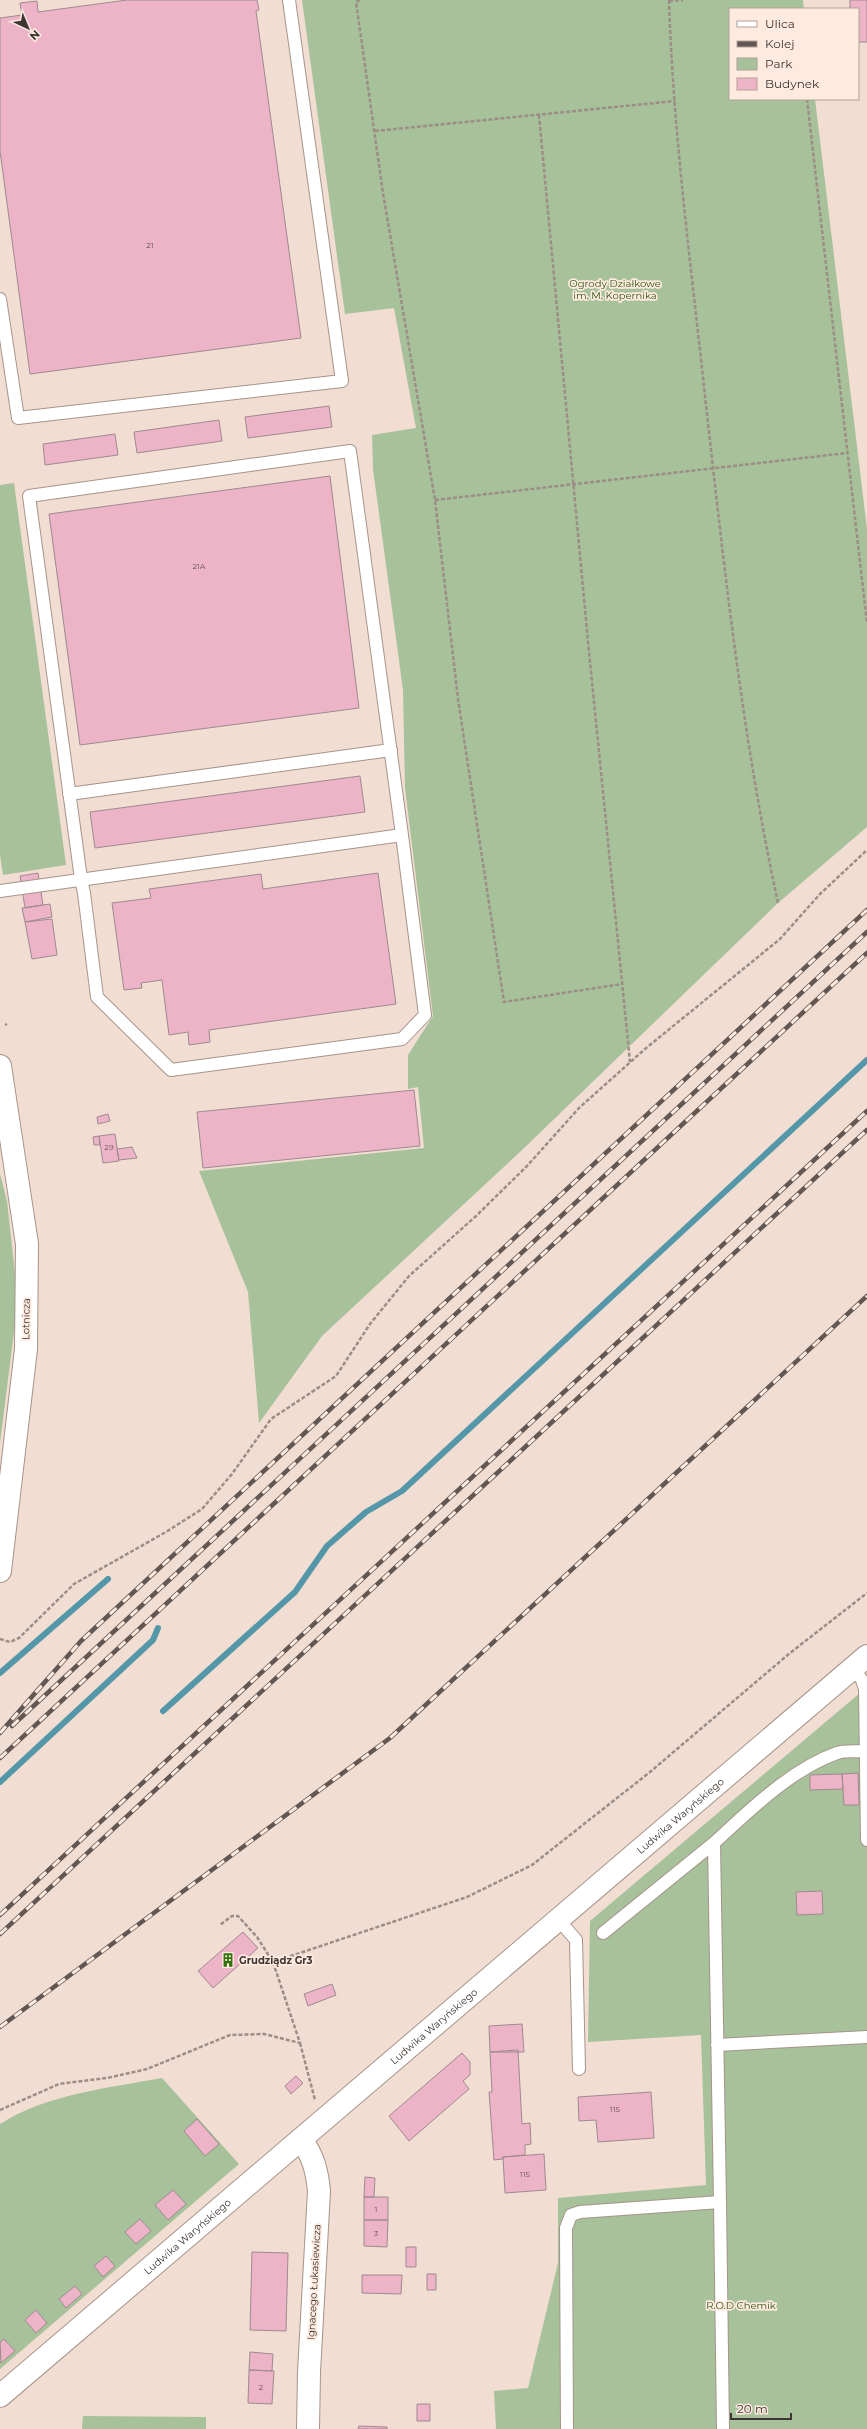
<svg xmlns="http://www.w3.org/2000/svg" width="867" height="2429" viewBox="0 0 867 2429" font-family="Montserrat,sans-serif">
<rect width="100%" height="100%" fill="#f1ddd2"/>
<path fill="#a7c19a" d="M302,0H803L804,9H730V99H815L867,529V827L778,903L521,1151L322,1336L259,1423L248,1292L199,1171L424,1148L418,1087L408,1089V1055L433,1016L405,788L403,690L373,469L372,435L416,428L394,308L345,314Z
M14,483L66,865L3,875L0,855V485Z
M0,1174L7,1201L18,1300L0,1443Z
M867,1687V2429H496L494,2391L528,2388L558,2263V2198L706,2185L701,2035L588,2042L590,1921Z
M162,2078L239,2164L0,2369V2124C47,2094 109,2088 162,2078Z
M83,2416L206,2417V2429H82Z"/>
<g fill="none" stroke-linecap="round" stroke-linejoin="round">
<path stroke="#5497a8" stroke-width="6" d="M0,1673L108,1579
M163,1711L295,1592L327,1546L366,1512L402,1491L867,1060
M0,1782L153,1640L158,1628"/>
</g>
<path fill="#edb3c7" stroke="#9e8a90" d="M127,0H257L259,10L256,11L301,338L30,374L0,151V18L22,15L20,3L37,1L38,12Z
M850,0H867V42H858V9H850Z
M329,406L332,427L248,438L245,417Z
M219,420L222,441L137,453L134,432Z
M115,434L118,455L45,465L43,444Z
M330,476L359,708L80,745L49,514Z
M360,776L365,812L95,848L90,812Z
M38,873L43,905L25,908L20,876Z
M378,873L396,1004L209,1030L210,1042L189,1045L188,1032L169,1035L162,980L141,983L142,988L124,990L112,903L151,898L149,889L261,874L263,889Z
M50,904L52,917L25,922L22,908Z
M52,919L57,955L32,959L25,922Z
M414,1090L420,1146L203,1168L197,1112Z
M108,1114L110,1121L98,1124L97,1117Z
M115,1134L119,1161L103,1163L99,1136Z
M99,1136L100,1145H94L93,1137Z
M132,1147L137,1158L119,1160L117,1149Z
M858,1773L859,1805H844L842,1774Z
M842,1774L843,1789L810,1790V1775Z
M822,1891L823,1914L797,1915L796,1892Z
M243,1932L258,1948L213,1988L198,1971Z
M332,1984L336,1995L308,2006L304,1994Z
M522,2024L524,2052H490L489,2026Z
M518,2050L522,2124L530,2123L531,2144L525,2145V2155L503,2157V2159L494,2160L489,2092H492L490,2052Z
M462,2053L470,2062V2075L463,2081L469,2089L409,2141L389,2116Z
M296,2076L303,2083L291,2094L285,2086Z
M651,2092L654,2138L598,2142L596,2120L579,2121L578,2097Z
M197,2119L219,2144L205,2156L184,2131Z
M544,2154L546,2190L505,2193L503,2157Z
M365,2177L375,2178L374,2197H364Z
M173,2190L186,2204L168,2220L155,2205Z
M364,2197H388V2220H364Z
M140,2219L151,2231L136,2244L125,2232Z
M364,2220H388L387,2247L364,2246Z
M406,2247H416V2267H406Z
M252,2252L288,2253L286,2331L250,2330Z
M106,2256L115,2266L103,2277L94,2266Z
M427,2274H436V2290H427Z
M362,2275H402L401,2294L362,2293Z
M75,2286L82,2294L66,2308L59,2299Z
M36,2310L47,2323L36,2333L25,2320Z
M4,2339L15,2351L1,2363L0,2342Z
M250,2352L273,2354L272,2371L249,2370Z
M249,2370L274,2371L272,2404L248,2403Z
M417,2404H430V2421H417Z
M359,2426L387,2427V2429H358Z"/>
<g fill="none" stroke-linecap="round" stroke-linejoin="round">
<defs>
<path id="lane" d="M0,299L18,418L342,381L289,0
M69,794L391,750
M0,891L402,835L350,451L29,496L81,879L84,893L97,997L171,1070L402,1039L425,1015L402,835
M853,1668L862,1680L865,1689L867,1840
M714,1843C750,1810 790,1770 837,1753C845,1750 858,1752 867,1751
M558,1919L576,1940L579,2069
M717,2045L867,2037
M720,2202L723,2429
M567,2429L566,2228L571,2215L580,2212L720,2202L714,1843L603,1933"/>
<path id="street" d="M0,1066L27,1244L26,1349L0,1571
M301,2139C313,2156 317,2170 319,2191L309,2372L308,2429"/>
<g id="secondary">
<path id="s1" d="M0,2396L867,1656"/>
</g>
</defs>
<use href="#lane" stroke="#a6948a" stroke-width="14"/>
<use href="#street" stroke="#a6948a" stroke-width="24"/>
<use href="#secondary" stroke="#a6948a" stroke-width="24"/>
<path stroke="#9c8d86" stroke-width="2.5" stroke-dasharray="4 2" stroke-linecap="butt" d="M360,0L356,2L383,193L435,500L458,699L504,1002L622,984
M669,0C673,132 691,265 705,396C724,566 742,736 778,903
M669,1L683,0
M807,99L867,623
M539,115L589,652L630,1062
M375,131L675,101
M435,500L847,453
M5,1025L7,1024
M0,1639L10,1642L19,1638L74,1584L166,1532L202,1509L232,1474L271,1419L336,1376L370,1324L409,1276L476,1216L527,1166L579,1108L645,1049L780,939L820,894L867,850
M273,1962L467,1897L532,1865L650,1772L790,1653L867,1593
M300,2043L315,2100
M0,2110L59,2084L107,2078L147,2069L230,2035L264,2034L300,2043L273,1962L257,1937L238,1916H232L220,1925"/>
<use href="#lane" stroke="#fff" stroke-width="12"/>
<use href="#street" stroke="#fff" stroke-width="22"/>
<use href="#secondary" stroke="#fff" stroke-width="22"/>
<defs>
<path id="rail" d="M12,1726L867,932
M0,1733L81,1641L867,910
M0,1758L867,953
M0,1915L867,1111
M0,1934L867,1130
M0,2027L390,1738L867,1296"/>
</defs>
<use href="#rail" stroke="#625752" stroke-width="4.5"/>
<use href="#rail" stroke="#feeadf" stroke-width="3" stroke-dasharray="9" stroke-linecap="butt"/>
</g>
<defs>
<symbol id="building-bare" viewBox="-9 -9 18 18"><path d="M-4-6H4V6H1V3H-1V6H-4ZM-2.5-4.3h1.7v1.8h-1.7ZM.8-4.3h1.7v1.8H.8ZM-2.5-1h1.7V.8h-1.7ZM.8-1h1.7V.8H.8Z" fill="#32720b" stroke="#feeadf" stroke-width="2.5" paint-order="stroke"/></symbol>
</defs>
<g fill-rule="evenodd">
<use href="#building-bare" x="218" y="1950" width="20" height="20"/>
</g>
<g text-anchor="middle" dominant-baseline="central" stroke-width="3.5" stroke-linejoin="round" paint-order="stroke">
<g font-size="8" fill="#695456">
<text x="150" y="245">21</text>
<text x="199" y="566">21A</text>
<text x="109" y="1147">29</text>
<text x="615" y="2109">115</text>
<text x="525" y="2174">115</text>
<text x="376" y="2209">1</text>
<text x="376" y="2233">3</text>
<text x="261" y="2387">2</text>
</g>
<g font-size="10" fill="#2d5413" stroke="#feeadf">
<text x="615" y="283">Ogrody Działkowe<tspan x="615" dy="12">im. M. Kopernika</tspan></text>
<text x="741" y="2305">R.O.D Chemik</text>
</g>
<g font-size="10" fill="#3d3531" stroke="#feeadf">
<text transform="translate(26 1319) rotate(-89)">Lotnicza</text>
<text stroke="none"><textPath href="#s1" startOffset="894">Ludwika Waryńskiego</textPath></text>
<text stroke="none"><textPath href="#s1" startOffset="570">Ludwika Waryńskiego</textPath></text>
<text stroke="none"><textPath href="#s1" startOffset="246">Ludwika Waryńskiego</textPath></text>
<text transform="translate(314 2282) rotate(-87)">Ignacego Łukasiewicza</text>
</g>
<g font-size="10" font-weight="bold" fill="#3d3531" stroke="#feeadf" text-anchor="start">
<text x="239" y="1960">Grudziądz Gr3</text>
</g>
</g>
<rect x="729" y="8" width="130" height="92" fill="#feeadf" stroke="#b1a299"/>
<rect x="737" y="21" width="20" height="6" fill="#ffffff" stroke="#b1a299"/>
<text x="765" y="28" font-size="12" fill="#3d3531">Ulica</text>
<rect x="737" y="41" width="20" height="6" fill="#625752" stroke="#b1a299"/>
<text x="765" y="48" font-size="12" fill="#3d3531">Kolej</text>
<rect x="737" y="58" width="20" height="12" fill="#a7c19a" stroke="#b1a299"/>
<text x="765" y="68" font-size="12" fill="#3d3531">Park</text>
<rect x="737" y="78" width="20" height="12" fill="#edb3c7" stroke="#b1a299"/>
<text x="765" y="88" font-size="12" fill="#3d3531">Budynek</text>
<g transform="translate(28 28) rotate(136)" stroke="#feeadf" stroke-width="3" paint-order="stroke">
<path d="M0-3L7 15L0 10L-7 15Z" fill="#3d3531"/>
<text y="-6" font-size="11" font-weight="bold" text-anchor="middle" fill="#3d3531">N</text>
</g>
<path d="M731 2413v6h60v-6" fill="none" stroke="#3d3531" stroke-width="2"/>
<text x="737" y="2413" font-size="12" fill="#3d3531" stroke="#feeadf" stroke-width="3" paint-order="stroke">20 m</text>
</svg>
